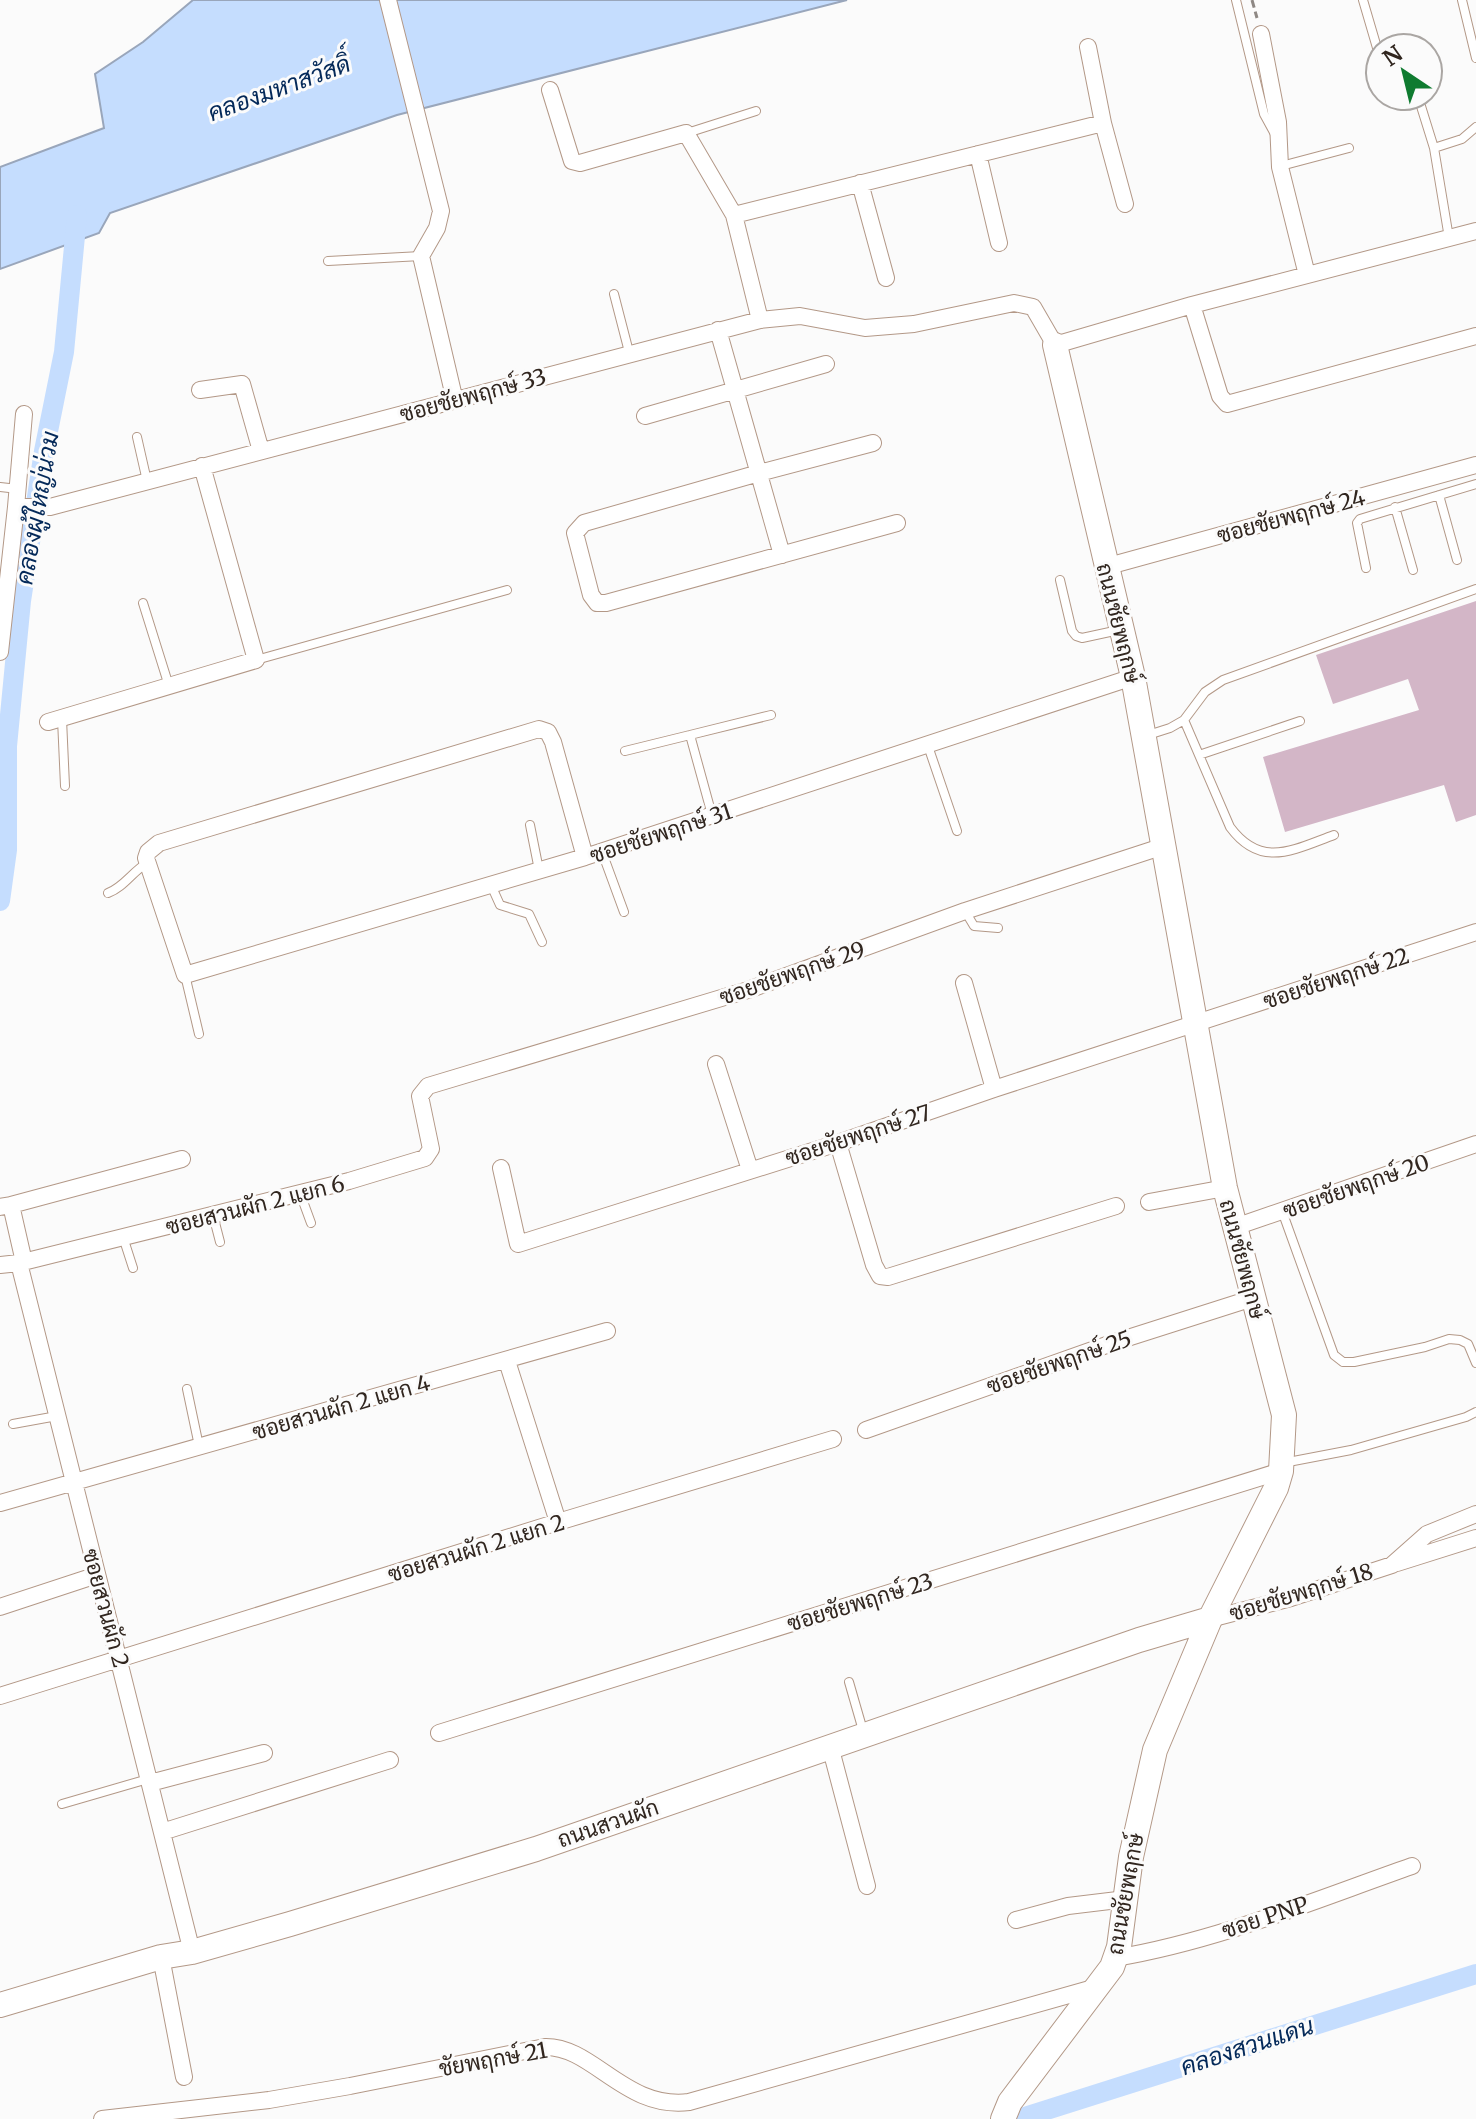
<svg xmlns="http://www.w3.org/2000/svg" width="1476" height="2119" viewBox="0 0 1476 2119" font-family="Merriweather,Sarabun,serif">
<rect width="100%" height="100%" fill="#fbfbfb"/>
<path fill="#c5ddfe" stroke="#99a6bb" stroke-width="2" d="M193,0H847L397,115L110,213L99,233L0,269V167L104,128L95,74L143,42Z"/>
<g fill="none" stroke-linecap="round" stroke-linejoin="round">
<path stroke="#c5ddfe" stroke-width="20" d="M0,901L7,850V746L21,601L44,451L64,352L77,215
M1018,2119L1476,1974"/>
</g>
<path fill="#d3b6c7" d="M1476,601V815L1456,822L1444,785L1285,832L1263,757L1419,710L1408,679L1333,704L1316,655Z"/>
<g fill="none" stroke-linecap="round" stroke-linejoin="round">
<defs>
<path id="lane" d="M1236,0L1264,114L1276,136
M1363,0L1380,58
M1462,0L1476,58
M1395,96L1402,101L1416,100L1420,103L1434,148
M687,133L756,111
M1281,166L1349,148
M1449,238L1434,148L1462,139L1476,127
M328,261L421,256
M614,294L629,352
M137,437L147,481
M0,487L18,489
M1439,495L1457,560
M1395,507L1413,570
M1366,568L1357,523L1360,519L1476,484
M1060,580L1072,631L1076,636L1082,638L1119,630
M143,603L169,686
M256,660L507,590
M62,719L65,786
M1184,720L1230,827C1261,869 1293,850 1334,835
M1148,735L1170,728L1184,720L1205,692L1223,680L1476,589
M928,746L957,831
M625,751L690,735
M1199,755L1300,721
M712,815L690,735L771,715
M530,825L539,870
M602,852L624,912
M491,885L500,905L529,914L542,942
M108,893C124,887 132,872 147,863
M965,911L974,926L998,928
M185,975L199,1034
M300,1193L311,1223
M1282,1211L1334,1355L1343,1362H1354L1425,1347L1449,1339L1460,1340L1468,1344L1476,1363
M213,1215L220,1242
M123,1237L133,1268
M187,1389L199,1446
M13,1424L57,1416
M1283,1463L1351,1450L1466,1417L1476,1412
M849,1682L864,1734
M62,1804L148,1779"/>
<path id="street" d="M388,0L441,211L437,228L421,256L455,401
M1261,34L1278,122L1280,167L1307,275
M1088,47L1103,123
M550,90L572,161L580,163L686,133L734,215L760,320
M978,154L999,243
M860,183L886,278
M734,215L1103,123L1125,204
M1192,305L1220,396L1227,404L1476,336
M718,330L782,555
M200,390L242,384L261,451
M645,416L826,364
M873,443L759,473L584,523L575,533L591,595L597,603H606L897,523
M16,507L24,414
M1105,567L1476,465
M0,652L16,507H50L760,320L800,316L865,328L914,324L1014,303L1033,307L1055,345L1192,305L1476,231
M48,722L256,660L202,466
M585,857L553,742L548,732L539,729L159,843L148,852L146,858L185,975L585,857L1133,677
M964,983L994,1089
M716,1064L750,1170
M838,1143L874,1265L880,1276L888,1277L1116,1206
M501,1168L518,1244L838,1143L994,1089L1476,932
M1149,1202L1225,1188
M11,1205L182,1159
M0,1207L11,1205L24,1262
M1235,1227L1476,1144
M19,1263L192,1952
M0,1265L19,1263L349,1181L425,1158L431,1149L420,1096L428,1086L748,990L965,911L1164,846
M507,1361L558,1522
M866,1430L1115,1342L1253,1298
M0,1503L607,1331
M1397,1563L1476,1538
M0,1607L97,1575
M1210,1619L1291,1598L1392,1565L1427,1534L1476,1514
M0,1696L558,1522L833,1439
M439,1733L1281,1471
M830,1746L867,1886
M150,1783L264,1753
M162,1832L390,1760
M1016,1920L1068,1906L1126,1899
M161,1957L184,2077
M1115,1958C1217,1941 1315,1900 1412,1866
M102,2119L269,2100L350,2086L545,2047C593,2046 625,2110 689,2102L1097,1987"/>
<path id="secondary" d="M0,2005L161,1957L192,1952L290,1924L536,1849L1139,1640L1210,1619
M1003,2119L1010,2102L1112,1967L1119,1947L1131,1857L1155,1750L1210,1619L1276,1488L1281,1471L1284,1415L1225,1188L1133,677L1055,345"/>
</defs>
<use href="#lane" stroke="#b39887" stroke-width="10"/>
<use href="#street" stroke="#b39887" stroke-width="18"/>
<use href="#secondary" stroke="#b39887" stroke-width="26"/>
<path stroke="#8e8884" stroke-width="3" stroke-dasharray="8 4" stroke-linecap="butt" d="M1252,0L1257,18"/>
<use href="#lane" stroke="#fff" stroke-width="8"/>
<use href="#street" stroke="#fff" stroke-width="16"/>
<use href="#secondary" stroke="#fff" stroke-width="24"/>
</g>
<g text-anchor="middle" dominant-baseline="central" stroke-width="6" stroke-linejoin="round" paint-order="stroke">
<g font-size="22" fill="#31261f" stroke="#fbfbfb">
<text transform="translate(473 395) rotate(-15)">ซอยชัยพฤกษ์ 33</text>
<text transform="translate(1291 516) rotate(-15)">ซอยชัยพฤกษ์ 24</text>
<text transform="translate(1119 623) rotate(76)">ถนนชัยพฤกษ์</text>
<text transform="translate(661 833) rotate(-18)">ซอยชัยพฤกษ์ 31</text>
<text transform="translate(792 973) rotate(-19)">ซอยชัยพฤกษ์ 29</text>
<text transform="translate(1336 978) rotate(-18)">ซอยชัยพฤกษ์ 22</text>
<text transform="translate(858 1135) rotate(-18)">ซอยชัยพฤกษ์ 27</text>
<text transform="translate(1356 1186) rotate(-19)">ซอยชัยพฤกษ์ 20</text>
<text transform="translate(255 1205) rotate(-14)">ซอยสวนผัก 2 แยก 6</text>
<text transform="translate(1243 1259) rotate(75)">ถนนชัยพฤกษ์</text>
<text transform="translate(1059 1362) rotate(-19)">ซอยชัยพฤกษ์ 25</text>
<text transform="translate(341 1407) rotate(-16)">ซอยสวนผัก 2 แยก 4</text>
<text transform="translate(476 1548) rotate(-17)">ซอยสวนผัก 2 แยก 2</text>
<text transform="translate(1301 1592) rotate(-17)">ซอยชัยพฤกษ์ 18</text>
<text transform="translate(860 1602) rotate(-17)">ซอยชัยพฤกษ์ 23</text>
<text transform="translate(106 1608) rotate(75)">ซอยสวนผัก 2</text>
<text transform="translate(608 1823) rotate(-19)">ถนนสวนผัก</text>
<text transform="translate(1125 1894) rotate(-80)">ถนนชัยพฤกษ์</text>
<text transform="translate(1265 1917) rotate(-18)">ซอย PNP</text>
<text transform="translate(493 2059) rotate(-10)">ชัยพฤกษ์ 21</text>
</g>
<g font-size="24" font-style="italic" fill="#042959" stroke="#fbfbfb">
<text transform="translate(279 88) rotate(-20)">คลองมหาสวัสดิ์</text>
<text transform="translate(37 508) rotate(-80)">คลองผู้ใหญ่น่วม</text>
<text transform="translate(1247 2046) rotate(-18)">คลองสวนแดน</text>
</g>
</g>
<g transform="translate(1404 72) rotate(325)"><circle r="38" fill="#fbfbfb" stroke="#aaa6a3" stroke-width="2"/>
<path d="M0-6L14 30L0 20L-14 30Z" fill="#0f7b30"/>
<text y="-12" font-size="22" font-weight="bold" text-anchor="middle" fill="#31261f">N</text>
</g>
</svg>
